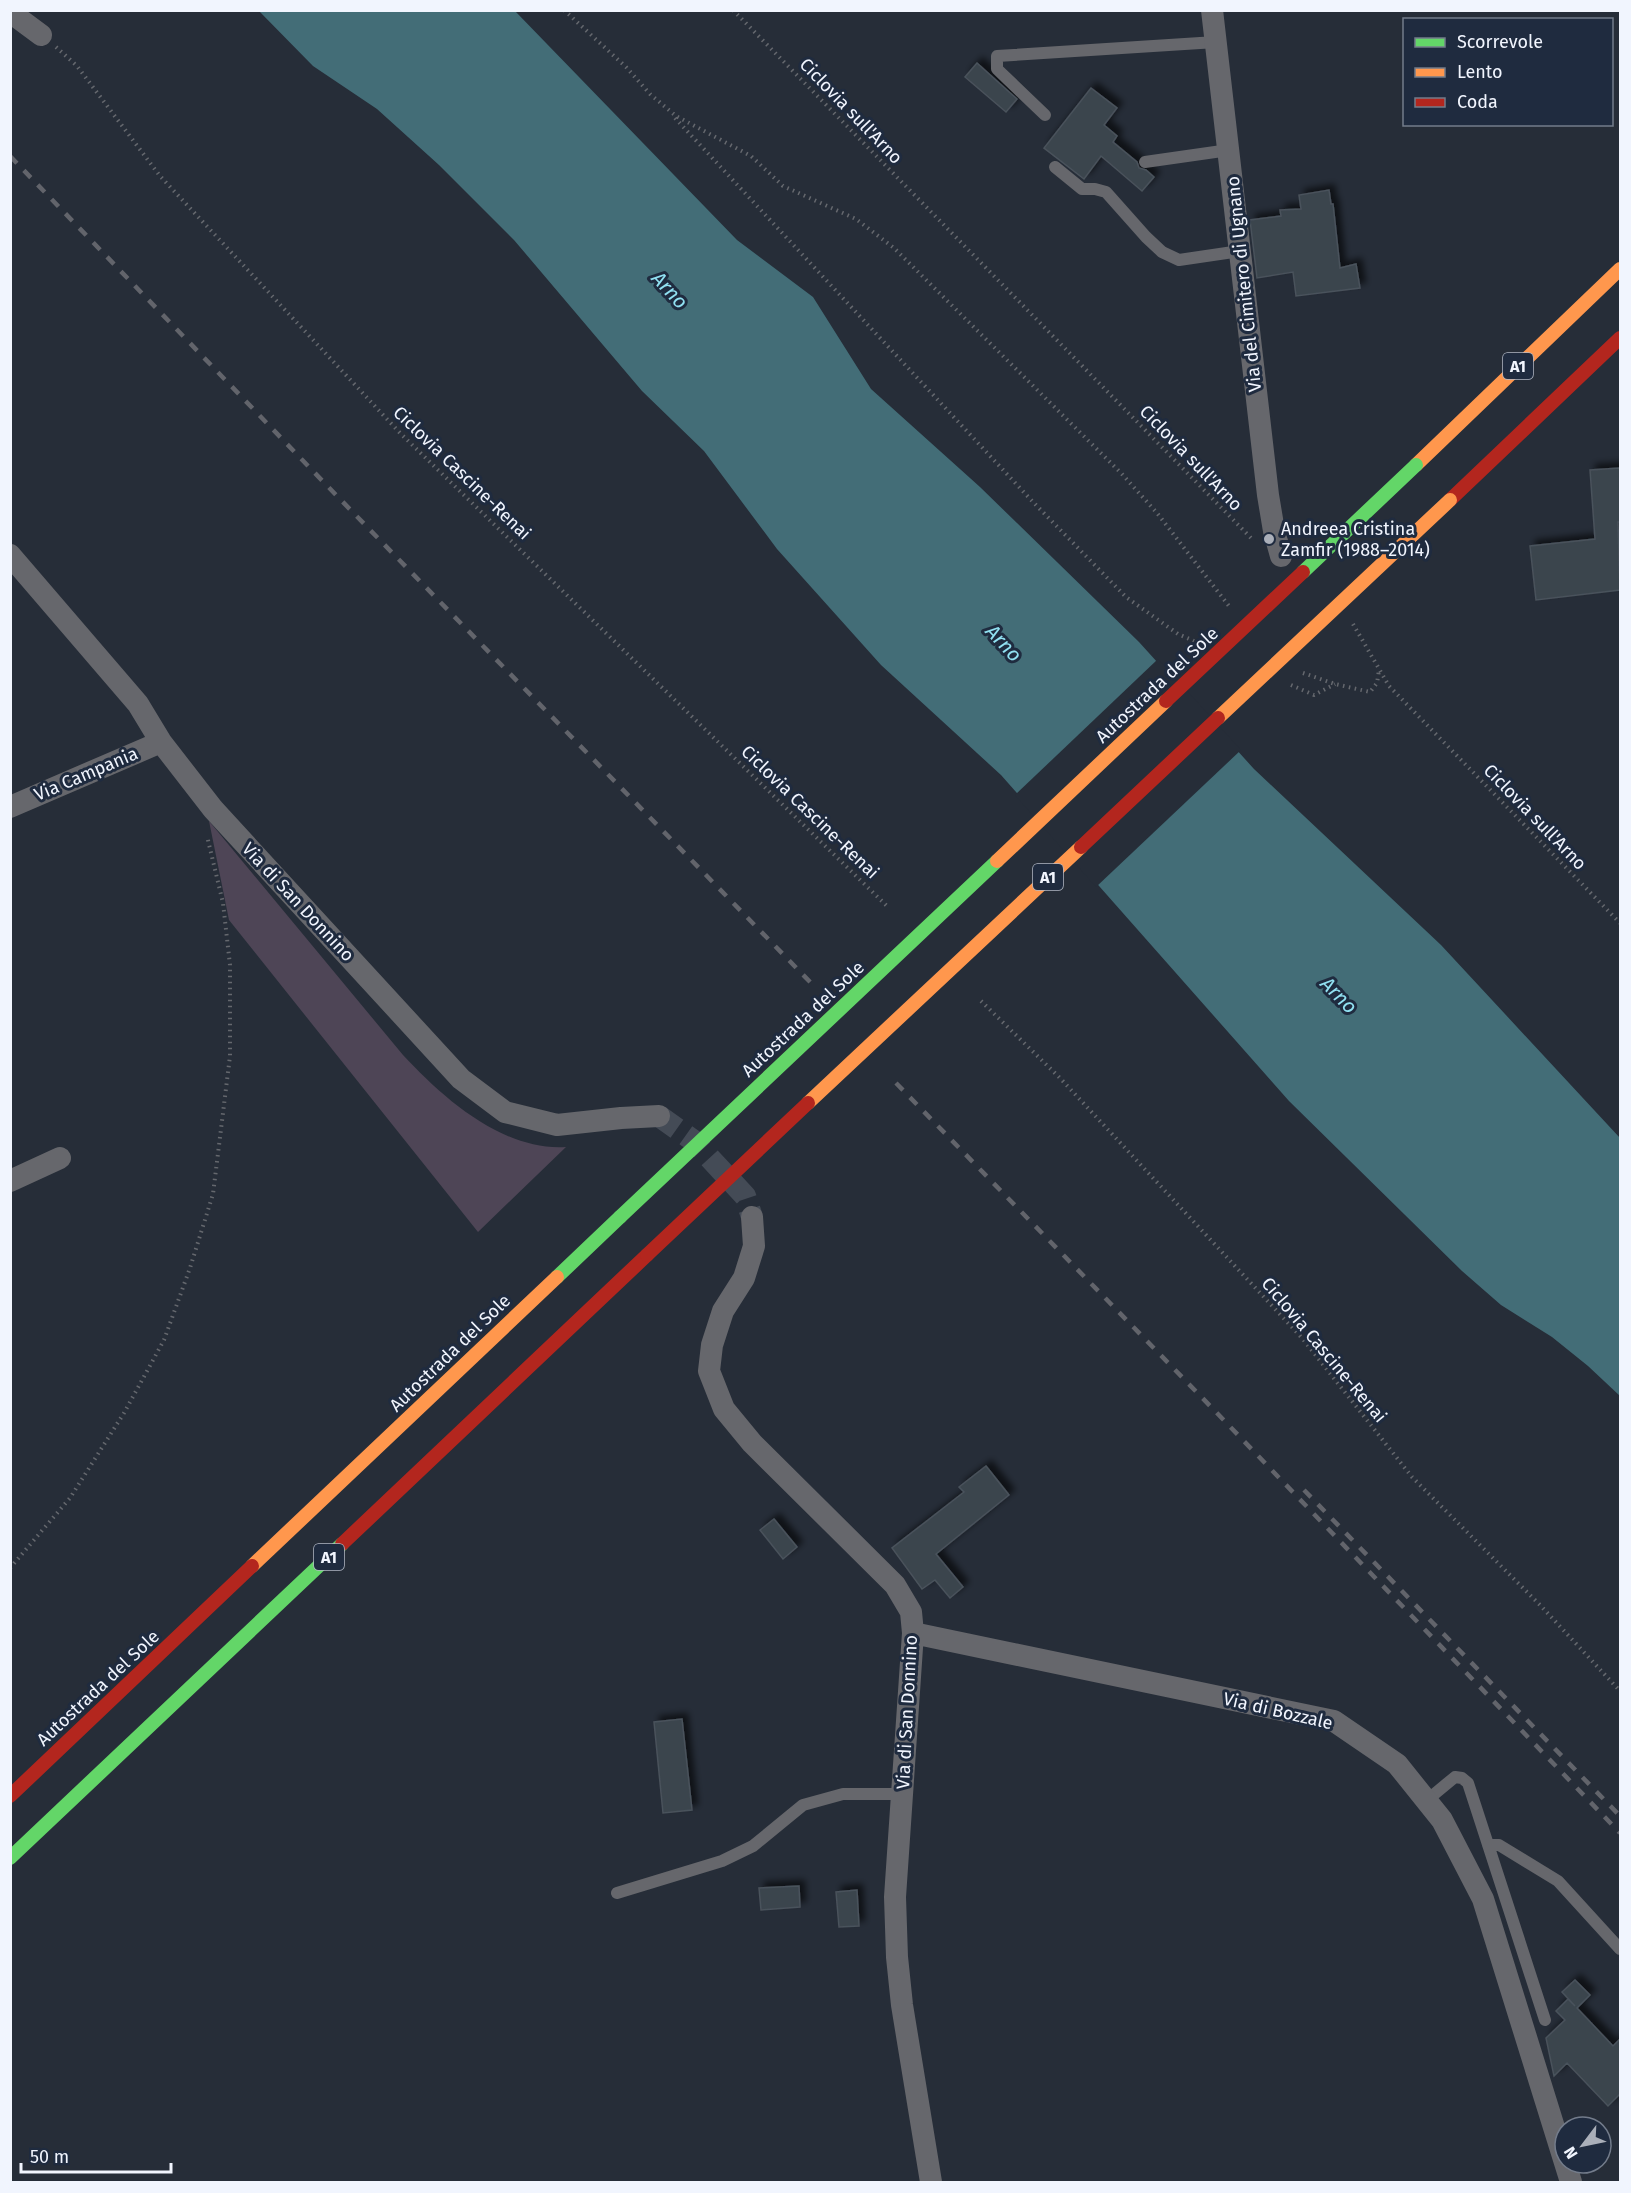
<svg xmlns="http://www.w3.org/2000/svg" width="1631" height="2193" viewBox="0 0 1631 2193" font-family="'Fira Sans',sans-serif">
<defs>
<filter id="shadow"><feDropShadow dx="5.5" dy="-5.5" stdDeviation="3" flood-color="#0009"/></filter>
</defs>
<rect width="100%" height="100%" fill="#262d38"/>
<path fill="#4e4556" d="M209,821L403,1055C444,1099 503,1151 566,1147L478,1232L229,920Z"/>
<path fill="#436d77" d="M259,11H515L737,240L813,297L871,389L980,487L1139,642L1254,769L1441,945L1620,1138V1396L1588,1366L1552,1337L1501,1305L1462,1271L1289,1101L1001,775L881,665L777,549L704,451L642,391L514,240L439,165L377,109L313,66Z"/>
<path fill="#262d38" d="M1158,659L1241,750L1096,887L1015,795Z"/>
<path fill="#3b454e" stroke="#4a525b" stroke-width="1.5" filter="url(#shadow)" d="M977,63L1017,99L1006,112L965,77Z
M1091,88L1117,108L1104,125L1117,136L1113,142L1137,162L1139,168L1146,170L1154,177L1142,191L1101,156L1084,179L1044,148Z
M1329,190L1331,204H1333L1340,268L1356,264L1360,288L1296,296L1293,272L1257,278L1250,220L1281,216L1280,210L1301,209L1299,195Z
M1620,468V522H1618L1620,590L1536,600L1530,546L1595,539L1590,470Z
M986,1466L1009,1495L936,1554L963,1587L950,1598L935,1580L922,1589L892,1548L964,1492L959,1487Z
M774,1519L797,1547L783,1559L760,1530Z
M682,1719L692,1810L663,1813L654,1722Z
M799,1886L800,1907L761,1910L759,1888Z
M857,1890L859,1926L839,1927L836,1892Z
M1575,1980L1590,1995L1577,2008L1613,2046L1620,2039V2094L1608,2106L1567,2063L1554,2076L1546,2038L1565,2020L1556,2011L1568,1999L1575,2006L1562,1992Z"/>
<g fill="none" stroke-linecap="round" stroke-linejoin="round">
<path stroke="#444b56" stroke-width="22" stroke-dasharray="22 11" stroke-linecap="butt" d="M659,1116L694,1141L745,1196L752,1217"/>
<path stroke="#65686e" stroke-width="4" stroke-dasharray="1.5 4.5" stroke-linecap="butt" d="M564,10L626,67L650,94L676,116L751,156L783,186L856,219L894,248L1121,473L1157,513L1229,606
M733,10L1254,541
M56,47L77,66L160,176L400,433L889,908
M675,118L1033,502L1126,597L1178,634L1194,641
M1353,624L1389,686L1620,923
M1303,673L1335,684L1370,692L1377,683L1379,670
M1291,685L1314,695L1335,684
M981,1001L1059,1077L1302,1338L1412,1477L1541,1606L1620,1691
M10,1568L70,1498L124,1413L164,1340L190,1268L213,1194L230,1056V965L223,903L207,836"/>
<path stroke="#66676c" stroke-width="12" d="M1045,115L997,69V56L1216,42
M1145,162L1229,150
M1055,167L1082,189H1095L1106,192L1146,237L1162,252L1179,260L1240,251
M1426,1801L1455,1777L1462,1778L1468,1783L1545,2020
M1488,1845H1499L1558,1881L1620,1949
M617,1893L722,1861L753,1846L803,1805L843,1794H902"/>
<path stroke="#66676c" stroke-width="22" d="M1212,10L1268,495L1274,531L1281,556
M10,12L41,35
M10,555L138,704L161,742L213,809L461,1079L505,1112L557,1125L621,1118L659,1116
M10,807L161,742
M10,1181L60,1158
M752,1217L754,1246L744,1278L723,1311L712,1345L709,1371L724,1409L752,1443L895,1585L911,1612L913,1633L895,1897L897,1957L902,2005L931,2182
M913,1633L1334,1721L1397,1764L1442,1820L1483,1899L1571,2182"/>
<path stroke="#63d668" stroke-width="14" d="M557,1277L620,1217
M10,1858L342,1544"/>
<path stroke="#ff974d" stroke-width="14" d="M1416,465L1620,269
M252,1566L557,1277"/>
<path stroke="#b3261e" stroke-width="14" d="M1450,500L1620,338
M342,1544L647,1255
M10,1796L252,1566"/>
<path stroke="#62646b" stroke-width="4.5" stroke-dasharray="10 10" stroke-linecap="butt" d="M10,156L336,495L812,984
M896,1083L1216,1412L1620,1833
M1304,1490L1620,1816"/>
<path stroke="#63d668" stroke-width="14" d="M1303,572L1416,465
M620,1217L997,861"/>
<path stroke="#ff974d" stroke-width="14" d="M1218,718L1450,500
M997,861L1166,701
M808,1103L1081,847"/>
<path stroke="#b3261e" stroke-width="14" d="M1166,701L1303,572
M1081,847L1218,718
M647,1255L808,1103"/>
</g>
<circle fill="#aaafb9" stroke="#1f2b3f" stroke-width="2" cx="1269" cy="539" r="6"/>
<g text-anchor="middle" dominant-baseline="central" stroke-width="6" stroke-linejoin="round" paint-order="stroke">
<g fill="#1f2b3f" stroke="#b2b8c5" stroke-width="1.5">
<rect x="1503" y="353" width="30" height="26" rx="4.5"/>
<rect x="1033" y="864" width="30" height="26" rx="4.5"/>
<rect x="314" y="1544" width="30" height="26" rx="4.5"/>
</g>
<g font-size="16" font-weight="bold" fill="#f1f5fe">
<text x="1518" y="366">A1</text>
<text x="1048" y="877">A1</text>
<text x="329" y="1557">A1</text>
</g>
<g font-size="18" fill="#f1f5fe" stroke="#1f2b3f">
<text transform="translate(851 111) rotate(46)">Ciclovia sull'Arno</text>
<text transform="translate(1244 284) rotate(-96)">Via del Cimitero di Ugnano</text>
<text transform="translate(1191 458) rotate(46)">Ciclovia sull'Arno</text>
<text transform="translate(462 473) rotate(44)">Ciclovia Cascine-Renai</text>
<text transform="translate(1157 685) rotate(-43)">Autostrada del Sole</text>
<text transform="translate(86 774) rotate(-23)">Via Campania</text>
<text transform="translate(810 812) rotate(44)">Ciclovia Cascine-Renai</text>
<text transform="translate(1535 817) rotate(46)">Ciclovia sull'Arno</text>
<text transform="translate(298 902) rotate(47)">Via di San Donnino</text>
<text transform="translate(803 1019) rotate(-43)">Autostrada del Sole</text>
<text transform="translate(1324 1350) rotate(50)">Ciclovia Cascine-Renai</text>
<text transform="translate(450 1353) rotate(-44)">Autostrada del Sole</text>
<text transform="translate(98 1688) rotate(-43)">Autostrada del Sole</text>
<text transform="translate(1278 1711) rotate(13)">Via di Bozzale</text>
<text transform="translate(907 1712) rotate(-87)">Via di San Donnino</text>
</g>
<g font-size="18" fill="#f1f5fe" stroke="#1f2b3f" text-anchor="start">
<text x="1281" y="529">Andreea Cristina<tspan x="1281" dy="21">Zamfir (1988–2014)</tspan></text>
</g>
<g font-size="20" font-style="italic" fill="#91e1f2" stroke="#1f2b3f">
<text transform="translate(670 290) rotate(47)">Arno</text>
<text transform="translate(1004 643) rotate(47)">Arno</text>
<text transform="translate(1339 995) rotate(45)">Arno</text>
</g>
</g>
<rect width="1631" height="2193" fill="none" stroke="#f1f5fe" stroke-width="24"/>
<rect x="1403" y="18" width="210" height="108" fill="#1f2b3f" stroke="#737c8b" stroke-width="1.5"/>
<rect x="1415" y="38" width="30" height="9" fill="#63d668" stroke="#737c8b" stroke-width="1.5"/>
<text x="1457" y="48" font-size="18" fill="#f1f5fe">Scorrevole</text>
<rect x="1415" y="68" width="30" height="9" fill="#ff974d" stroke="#737c8b" stroke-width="1.5"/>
<text x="1457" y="78" font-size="18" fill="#f1f5fe">Lento</text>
<rect x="1415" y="98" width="30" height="9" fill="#b3261e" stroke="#737c8b" stroke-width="1.5"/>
<text x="1457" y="108" font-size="18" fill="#f1f5fe">Coda</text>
<g transform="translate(1583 2145) rotate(238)"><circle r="28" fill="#1f2b3f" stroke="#737c8b" stroke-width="1.5"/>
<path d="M0-4.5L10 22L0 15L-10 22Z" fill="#aaafb9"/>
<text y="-9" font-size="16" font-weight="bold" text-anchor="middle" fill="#f1f5fe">N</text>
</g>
<path d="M21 2163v9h150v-9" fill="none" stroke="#f1f5fe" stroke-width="3"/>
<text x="30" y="2163" font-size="18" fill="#f1f5fe" stroke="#1f2b3f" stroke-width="4.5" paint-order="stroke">50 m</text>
</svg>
